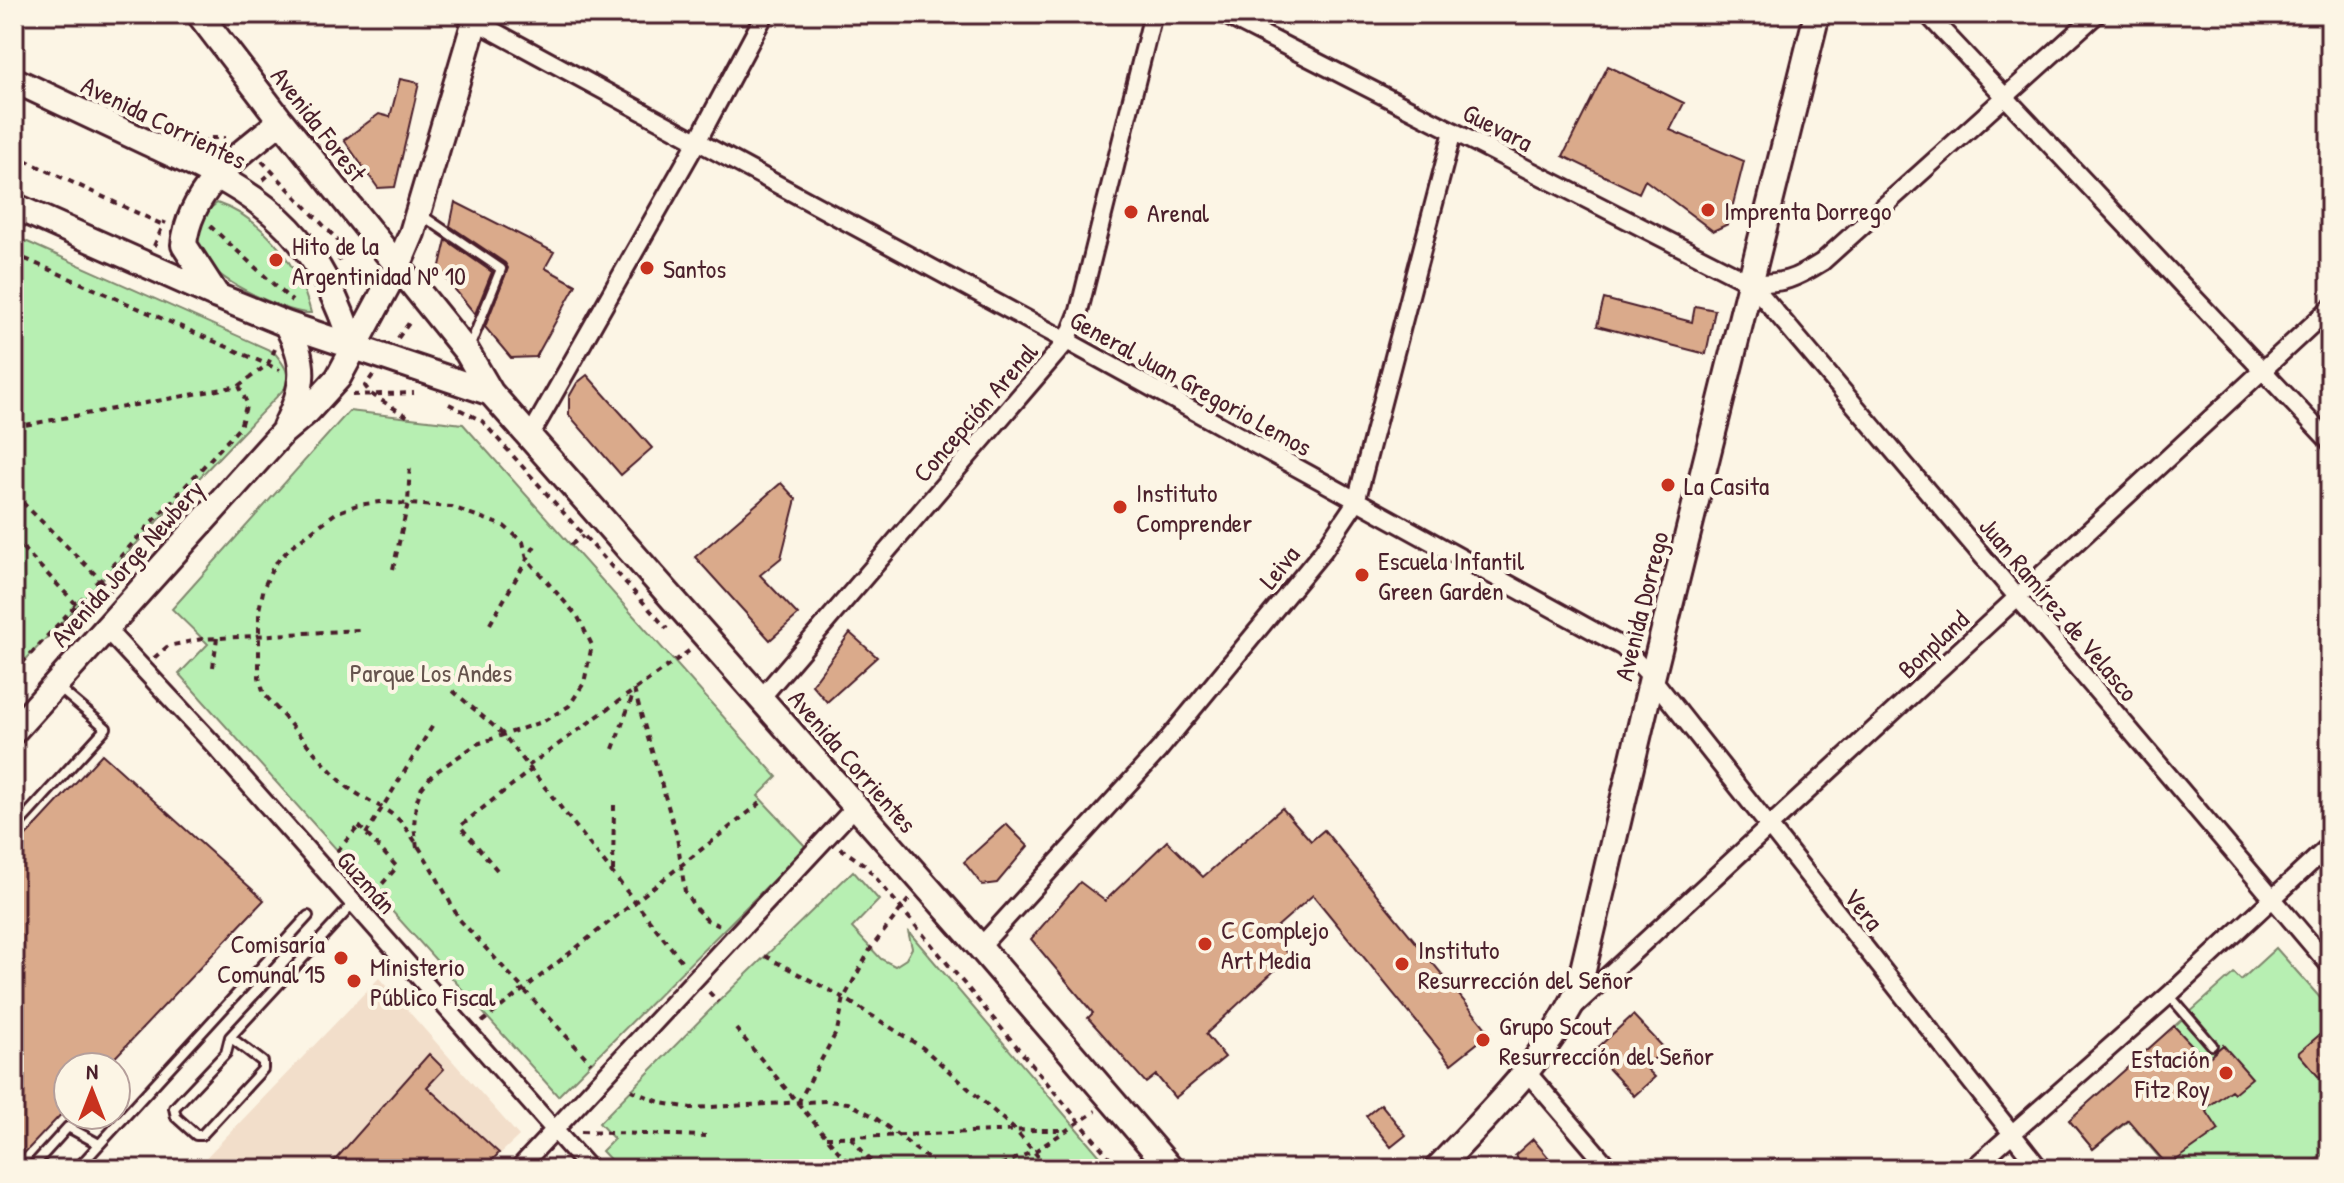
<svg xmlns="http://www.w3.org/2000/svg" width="2344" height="1183" viewBox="0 0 2344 1183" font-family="'Patrick Hand',sans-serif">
<rect width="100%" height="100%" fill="#fcf5e5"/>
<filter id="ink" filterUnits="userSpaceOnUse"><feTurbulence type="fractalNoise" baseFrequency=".0125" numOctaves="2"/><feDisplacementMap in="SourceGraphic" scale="16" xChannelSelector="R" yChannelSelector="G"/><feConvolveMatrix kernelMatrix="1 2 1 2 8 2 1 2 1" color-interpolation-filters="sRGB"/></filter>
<g filter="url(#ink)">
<path fill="#f2deca" d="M379,978L519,1136L484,1169H195Z"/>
<path fill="#b7efb2" stroke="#80876e" stroke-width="2" d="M217,203C265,219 299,266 311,313C289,314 230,286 214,269C207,262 202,251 196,242C199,224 202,214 217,203Z
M14,236L274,352C284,365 291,372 285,388L14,672Z
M349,411L463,424L777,777L758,796L806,847L558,1096L179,674L208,644L172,609Z
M853,871L879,900L852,928L881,959L895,966L906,959L912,948L908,931L1111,1169H619L602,1151L614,1139L599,1123L718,1002Z
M2276,948L2330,1009V1151L2300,1169H2169L2128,1121L2093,1149L2069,1120L2234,973L2241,980Z"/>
<path fill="#daaa8b" stroke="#4a1f2b" stroke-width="2" d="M1608,66L1684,103L1670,130L1744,161L1728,224L1713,231L1645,180L1639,193L1563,156Z
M400,79L419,83L395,187L378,188L344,140L379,114L390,117Z
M455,202L554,252L545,268L576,285L536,357L511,358L485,327L508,268L505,263L450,226Z
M446,240L492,272L475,314L439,270Z
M1604,299L1692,322L1695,306L1715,310L1706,354L1597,326Z
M587,375L652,448L621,475L569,415V397L577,383Z
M781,483L796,499L781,558L760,575L798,615L770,640L695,557Z
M850,633L877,657L827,702L812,685Z
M102,754L264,900L106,1067H68V1107L14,1164V849Z
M1282,808L1311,841L1324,830L1490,1033L1451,1064L1313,895L1271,932L1290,956L1206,1034L1225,1057L1175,1098L1156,1075L1146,1083L1088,1018L1093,1013L1031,939L1080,882L1105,901L1167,841L1203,877Z
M1006,824L1028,846L997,883L982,885L964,862Z
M1633,1015L1665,1049L1645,1067L1655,1077L1634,1096L1593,1052Z
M2174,1026L2206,1060L2223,1045L2252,1078L2234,1093L2231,1090L2205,1109L2219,1130L2168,1166L2128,1120L2093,1149L2069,1120Z
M2330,1026V1090L2298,1053Z
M429,1054L444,1069L427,1087L499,1153L484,1169H327Z
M1381,1104L1406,1135L1391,1147L1366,1116Z
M1533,1139L1558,1169H1527L1515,1155Z"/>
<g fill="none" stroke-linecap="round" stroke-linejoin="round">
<defs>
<path id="lane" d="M420,214L501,269L469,348
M14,829L106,728L59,688
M2169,995L2212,1045
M230,1037L263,1062V1069L202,1135H196L176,1117L174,1108L226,1053L230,1037L353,904
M30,1169L68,1127L99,1144
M77,1169L308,916"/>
<path id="street" d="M1223,14L1751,283L2330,966
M1927,14L2330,442
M475,21L1067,341L1623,647L1652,678L2040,1169
M1751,283C1783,284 1795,279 1822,262L2097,14
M530,436L698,140L765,14
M106,629L214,745L589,1169
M761,698L1067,341L1079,311L1153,14
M980,947L1159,750L1323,551L1356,502L1453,131
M1574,1007L2330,308
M1526,1071L1610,1169
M518,1169L856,806
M1972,1169L2169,995L2330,845"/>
<path id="secondary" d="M199,14L281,121L467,352L491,393L980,947L1171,1169
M14,80C59,101 103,122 148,143C197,166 250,188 289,229C321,263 339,303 353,347
M14,206L217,296L286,324L491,393
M217,296L184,245C189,189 240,154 281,121
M285,427C305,387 308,363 286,324
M14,731L283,432L308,411L338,378L398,266L412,233L477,14
M1437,1169C1488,1114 1546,1060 1578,991L1652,678L1817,14"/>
</defs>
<use href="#lane" stroke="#4a1f2b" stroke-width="14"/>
<use href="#street" stroke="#4a1f2b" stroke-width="22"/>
<use href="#secondary" stroke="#4a1f2b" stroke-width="30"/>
<path stroke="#4a1f2b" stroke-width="4" stroke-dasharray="6 6" stroke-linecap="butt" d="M203,145L207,138H225
M14,155L163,225
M262,161L348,251
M263,180L273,171
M210,226L292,301
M154,246L165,221
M14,254L280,370
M338,261L354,244
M398,338L412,319
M373,375L365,386L371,394L410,418
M352,395L414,393
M449,404L482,421L667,629
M14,427L239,386L268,364L275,349
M14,494L112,591
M14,539L76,604
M571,545L583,536
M393,569L408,503L410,463
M60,623L72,635
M490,624L537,542
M154,658L168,646L202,639L359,630
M213,667L217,638
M14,672L240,427L247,403L239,386
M634,690L677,837L685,892L696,909L707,920L722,927
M453,691L503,734L684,964
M613,749L634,692
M528,766L689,651
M359,826L397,867L375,892L338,850Z
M366,834L435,722
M417,848L414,826L416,803L421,789L433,774L477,744L544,721L569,706L584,683L592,645L578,617L527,559L523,542L504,526L452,507L380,502L357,505L336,513L293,545L274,565L264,587L259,610V677L264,694C290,723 314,754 342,782C361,801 390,806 406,828C426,856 443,889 459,919L591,1063
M840,848L865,865L1119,1169
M497,870L460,826L531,770
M613,871L614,805
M765,956L844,998L923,1048L1014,1129L1049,1169
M709,992L718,1002
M482,1022L763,801
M736,1029L853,1169
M631,1090L662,1103L691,1108L825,1101L848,1103L873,1116L899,1136L927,1158L936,1169
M798,1103L837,1031L844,998L871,948L909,899
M581,1132L706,1136
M826,1137C907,1137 987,1129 1068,1130
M851,1138L878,1169
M990,1169L1035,1151L1096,1111"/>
<use href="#lane" stroke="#fcf5e5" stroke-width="8"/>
<use href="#street" stroke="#fcf5e5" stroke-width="16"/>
<use href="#secondary" stroke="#fcf5e5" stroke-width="24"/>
</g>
</g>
<g fill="#c8321e" stroke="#fcf5e5" stroke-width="3">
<circle cx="1708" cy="210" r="8"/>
<circle cx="1131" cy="212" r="8"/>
<circle cx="276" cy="260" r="8"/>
<circle cx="647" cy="268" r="8"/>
<circle cx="1668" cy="485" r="8"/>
<circle cx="1120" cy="507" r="8"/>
<circle cx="1362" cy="575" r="8"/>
<circle cx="1205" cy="944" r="8"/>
<circle cx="341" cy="958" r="8"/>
<circle cx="1402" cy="964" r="8"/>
<circle cx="354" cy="981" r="8"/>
<circle cx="1483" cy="1040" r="8"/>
<circle cx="2226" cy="1073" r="8"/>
</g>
<g text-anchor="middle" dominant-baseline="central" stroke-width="8" stroke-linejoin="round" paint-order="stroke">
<g font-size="26" fill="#4a1f2b" stroke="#fcf5e5">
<text transform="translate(164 122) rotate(26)">Avenida Corrientes</text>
<text transform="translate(319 124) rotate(52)">Avenida Forest</text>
<text transform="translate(1498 127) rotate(27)">Guevara</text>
<text transform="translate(1191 383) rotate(29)">General Juan Gregorio Lemos</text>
<text transform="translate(975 412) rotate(-49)">Concepción Arenal</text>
<text transform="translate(127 563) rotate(-48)">Avenida Jorge Newbery</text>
<text transform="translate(1279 567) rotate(-51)">Leiva</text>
<text transform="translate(1641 606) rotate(-76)">Avenida Dorrego</text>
<text transform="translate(2059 609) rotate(50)">Juan Ramírez de Velasco</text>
<text transform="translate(1933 644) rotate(-43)">Bonpland</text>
<text transform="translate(853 761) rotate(49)">Avenida Corrientes</text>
<text transform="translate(367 882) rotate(48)">Guzmán</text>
<text transform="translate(1864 909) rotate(52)">Vera</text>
</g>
<g font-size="26" fill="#4a1f2b" stroke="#fcf5e5" text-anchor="start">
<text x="1724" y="210">Imprenta Dorrego</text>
<text x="1147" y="212">Arenal</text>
<text x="292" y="245">Hito de la<tspan x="292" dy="30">Argentinidad Nº 10</tspan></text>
<text x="663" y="268">Santos</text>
<text x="1684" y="485">La Casita</text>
<text x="1136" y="492">Instituto<tspan x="1136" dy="30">Comprender</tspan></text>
<text x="1378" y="560">Escuela Infantil<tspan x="1378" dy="30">Green Garden</tspan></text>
<text x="1221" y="929">C Complejo<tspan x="1221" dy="30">Art Media</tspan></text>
<text x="325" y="943" text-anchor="end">Comisaría<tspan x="325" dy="30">Comunal 15</tspan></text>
<text x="1418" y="949">Instituto<tspan x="1418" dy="30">Resurrección del Señor</tspan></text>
<text x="370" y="966">Ministerio<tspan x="370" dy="30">Público Fiscal</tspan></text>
<text x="1499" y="1025">Grupo Scout<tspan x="1499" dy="30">Resurrección del Señor</tspan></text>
<text x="2210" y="1058" text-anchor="end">Estación<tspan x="2210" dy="30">Fitz Roy</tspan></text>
</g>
<g font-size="26" fill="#65534d" stroke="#fcf5e5">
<text x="431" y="672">Parque Los Andes</text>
</g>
</g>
<rect width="2344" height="1183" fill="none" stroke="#fcf5e5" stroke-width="48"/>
<rect x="24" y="24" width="2296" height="1135" fill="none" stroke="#4a1f2b" stroke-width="3" filter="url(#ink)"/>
<g transform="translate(92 1091)"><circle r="38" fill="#fcf5e5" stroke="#b59f9b" stroke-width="2"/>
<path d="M0-6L14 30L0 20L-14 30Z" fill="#c8321e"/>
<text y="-12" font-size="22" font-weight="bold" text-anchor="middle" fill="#4a1f2b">N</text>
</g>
</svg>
